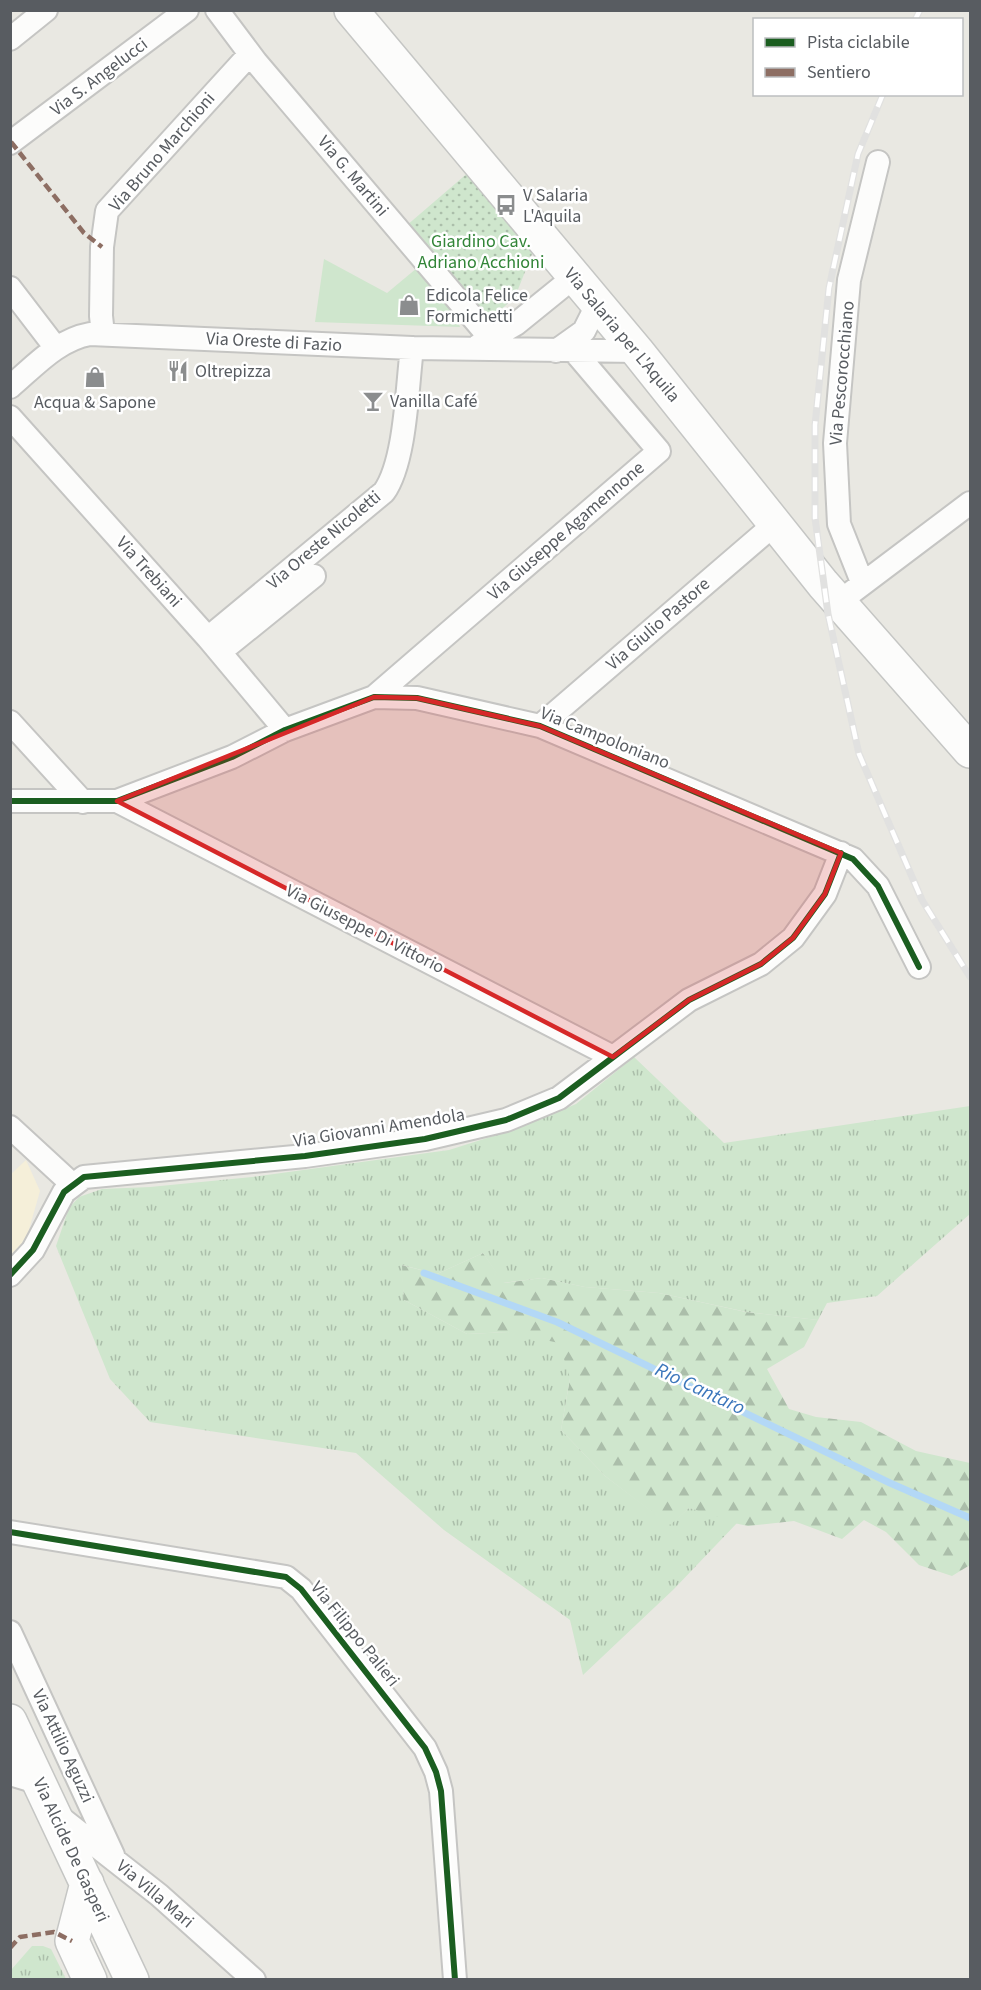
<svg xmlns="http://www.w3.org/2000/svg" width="981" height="1990" viewBox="0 0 981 1990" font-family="'Source Sans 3',sans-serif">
<defs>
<pattern id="forest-firs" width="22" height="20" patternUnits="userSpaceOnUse" patternTransform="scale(1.5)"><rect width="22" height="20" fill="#cfe6cd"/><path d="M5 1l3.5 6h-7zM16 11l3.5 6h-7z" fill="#abbeaa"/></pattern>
<pattern id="park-tufts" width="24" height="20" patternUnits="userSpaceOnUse" patternTransform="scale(1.5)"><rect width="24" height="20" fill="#cfe6cd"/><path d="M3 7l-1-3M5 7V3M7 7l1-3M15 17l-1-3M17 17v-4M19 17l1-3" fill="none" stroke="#abbeaa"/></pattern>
<pattern id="garden-dots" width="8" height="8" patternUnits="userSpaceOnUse" patternTransform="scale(1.5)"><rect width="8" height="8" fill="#cfe6cd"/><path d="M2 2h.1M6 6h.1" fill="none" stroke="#abbeaa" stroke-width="1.8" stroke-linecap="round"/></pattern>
</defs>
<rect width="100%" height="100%" fill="#e9e8e2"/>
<path fill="#f5efd9" d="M26,1160L40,1191L26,1240L11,1254V1174Z"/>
<path fill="#cfe6cd" d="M324,259L387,293L417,268L452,307L460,327L315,322Z"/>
<path fill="url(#forest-firs)" d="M483,1253L504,1283L542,1278L585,1287L659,1293L746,1312L818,1320L804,1347L767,1369L789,1409L816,1417L861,1422L916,1451L970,1463V1565L952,1576L919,1565L886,1532L864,1520L842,1539L794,1521L748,1526L720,1520L689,1508L670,1526L605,1476L561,1430L570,1378L508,1332L467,1334L404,1300L401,1265L437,1274Z"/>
<path fill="url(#park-tufts)" d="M634,1057L724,1143L970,1106V1214L877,1296L827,1303L818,1320L747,1312L659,1293L585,1287L542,1278L503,1283L483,1253L437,1274L402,1265L404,1300L467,1334L508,1332L559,1343L570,1378L561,1430L605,1476L670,1525L689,1508L737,1523L674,1589L583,1675L570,1620L444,1530L356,1453L150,1422L110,1379L56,1246L69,1208L79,1197L102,1189L150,1187L252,1177L449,1150L519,1128L576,1104Z
M32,1946H43L51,1949L66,1979H11V1970Z"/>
<path fill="url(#garden-dots)" d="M470,171L534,249L515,297L486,323L406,226Z"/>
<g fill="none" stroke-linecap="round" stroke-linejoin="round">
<path stroke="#b3d8f6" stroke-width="7" d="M424,1273L557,1322L890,1483L970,1518"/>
<defs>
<path id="street" d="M217,10L256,62L491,339
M10,39L46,10
M10,143L187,10
M10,288L56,348
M103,334L101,316L102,247L107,211L250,54
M479,345L516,324L574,277
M556,351L584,331L597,305
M10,387C35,366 57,340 90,334L412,348L637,351
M10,417L208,638L285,730
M862,582L839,524L835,443L849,280L878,162
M852,592L970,503
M208,638L384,492C406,461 407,386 412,348
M220,652L314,576
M374,697L659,451L574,351
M10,722L83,802
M540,726L776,523
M10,801H117L232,757L285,730L374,697L417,698L540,726L853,859L878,886L919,967
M117,801L613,1057
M10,1127L73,1185
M10,1275L33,1250L64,1192L84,1177L305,1156L425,1139L506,1120L559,1098L689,1000L761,964L793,938L825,894L841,853
M10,1532L286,1577L301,1589L425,1748L436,1772L441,1791L455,1980
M10,1632L113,1855
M10,1774L40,1783
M57,1815L159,1895L254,1980"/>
<path id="secondary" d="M351,10L637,351L823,584L970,751
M10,1721L132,1980
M87,1883L72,1941L90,1980"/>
</defs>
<use href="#street" stroke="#c5c5c3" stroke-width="26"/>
<use href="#secondary" stroke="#c5c6c4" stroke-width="36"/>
<use href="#street" stroke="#fcfcfb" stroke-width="22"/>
<use href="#secondary" stroke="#fcfcfb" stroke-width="33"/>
<defs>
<path id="rail" d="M915,20L920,10
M883,94L858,154L829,288L815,425V518L828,614L859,754L922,900L970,977"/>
</defs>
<use href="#rail" stroke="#e1e1e0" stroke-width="7"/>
<use href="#rail" stroke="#fff" stroke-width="4.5" stroke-dasharray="14" stroke-linecap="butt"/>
<path stroke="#8d6e63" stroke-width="4.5" stroke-dasharray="9 4.5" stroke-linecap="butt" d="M11,142L84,233L102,247
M10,1948L20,1937L54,1932L72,1941"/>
<defs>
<path id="cycleway" d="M10,801H117L232,757L285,730L374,697L417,698L540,726L853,859L878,886L919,967
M10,1275L33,1250L64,1192L84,1177L305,1156L425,1139L506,1120L559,1098L689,1000L761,964L793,938L825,894L841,853
M10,1532L286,1577L301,1589L425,1748L436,1772L441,1791L455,1980"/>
</defs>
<use href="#cycleway" stroke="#fff" stroke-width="10"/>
<use href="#cycleway" stroke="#1b5e20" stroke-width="6"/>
</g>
<path fill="#d62828" fill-opacity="0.2" stroke="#d62828" stroke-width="4.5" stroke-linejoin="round" d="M374,697L417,698L540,726L841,853L825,894L793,938L761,964L689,1000L613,1057L117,801Z"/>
<defs>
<symbol id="bus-bare" viewBox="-9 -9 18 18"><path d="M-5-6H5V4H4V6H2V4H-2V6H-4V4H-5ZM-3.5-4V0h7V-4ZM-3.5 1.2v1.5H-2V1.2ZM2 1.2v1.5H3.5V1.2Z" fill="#8b8d8e" stroke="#fff" stroke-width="2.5" paint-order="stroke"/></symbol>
<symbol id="shop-bare" viewBox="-9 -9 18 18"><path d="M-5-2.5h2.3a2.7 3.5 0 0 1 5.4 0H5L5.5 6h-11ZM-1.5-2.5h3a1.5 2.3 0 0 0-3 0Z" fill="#8b8d8e" stroke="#fff" stroke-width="2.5" paint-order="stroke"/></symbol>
<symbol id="restaurant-bare" viewBox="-9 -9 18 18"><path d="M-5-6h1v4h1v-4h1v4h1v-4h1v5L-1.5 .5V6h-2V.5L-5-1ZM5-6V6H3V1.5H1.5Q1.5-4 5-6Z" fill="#8b8d8e" stroke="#fff" stroke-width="2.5" paint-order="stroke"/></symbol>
<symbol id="bar-bare" viewBox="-9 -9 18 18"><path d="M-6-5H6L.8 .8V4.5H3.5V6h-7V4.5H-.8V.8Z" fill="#8b8d8e" stroke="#fff" stroke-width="2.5" paint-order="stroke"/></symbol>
</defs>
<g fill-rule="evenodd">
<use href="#bus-bare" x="491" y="190" width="30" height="30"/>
<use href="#shop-bare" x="394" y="290" width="30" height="30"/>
<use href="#restaurant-bare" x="163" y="356" width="30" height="30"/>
<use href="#shop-bare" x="80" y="362" width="30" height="30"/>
<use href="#bar-bare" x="358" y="386" width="30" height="30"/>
</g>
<g text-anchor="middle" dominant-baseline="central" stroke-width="5" stroke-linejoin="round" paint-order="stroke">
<g font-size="18" fill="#585c61" stroke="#fff">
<text transform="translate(99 77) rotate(-37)">Via S. Angelucci</text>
<text transform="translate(162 152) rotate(-49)">Via Bruno Marchioni</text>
<text transform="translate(353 176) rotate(50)">Via G. Martini</text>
<text transform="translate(622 335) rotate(50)">Via Salaria per L'Aquila</text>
<text transform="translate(274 342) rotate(3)">Via Oreste di Fazio</text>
<text transform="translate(842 373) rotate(-85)">Via Pescorocchiano</text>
<text transform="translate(566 531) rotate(-41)">Via Giuseppe Agamennone</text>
<text transform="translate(324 540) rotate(-40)">Via Oreste Nicoletti</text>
<text transform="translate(149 572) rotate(48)">Via Trebiani</text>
<text transform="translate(658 624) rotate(-41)">Via Giulio Pastore</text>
<text transform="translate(605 738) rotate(22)">Via Campoloniano</text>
<text transform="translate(365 929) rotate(27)">Via Giuseppe Di Vittorio</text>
<text transform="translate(379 1128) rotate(-9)">Via Giovanni Amendola</text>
<text transform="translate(355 1634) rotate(51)">Via Filippo Palieri</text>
<text transform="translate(63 1746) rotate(65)">Via Attilio Aguzzi</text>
<text transform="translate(71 1850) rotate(65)">Via Alcide De Gasperi</text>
<text transform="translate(155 1894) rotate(40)">Via Villa Mari</text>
</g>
<g font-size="18" fill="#585c61" stroke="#fff" text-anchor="start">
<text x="523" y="195">V Salaria<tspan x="523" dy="21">L'Aquila</tspan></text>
<text x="426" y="295">Edicola Felice<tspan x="426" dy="21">Formichetti</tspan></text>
<text x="195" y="371">Oltrepizza</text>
<text x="390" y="401">Vanilla Café</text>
<text x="95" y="402" text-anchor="middle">Acqua &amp; Sapone</text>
</g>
<g font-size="18" fill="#328538" stroke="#fff">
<text x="481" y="241">Giardino Cav.<tspan x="481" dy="21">Adriano Acchioni</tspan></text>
</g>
<g font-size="20" font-style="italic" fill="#3b76bb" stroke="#fff">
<text transform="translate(700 1389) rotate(25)">Rio Cantaro</text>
</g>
</g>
<rect width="981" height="1990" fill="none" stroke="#585c61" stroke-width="24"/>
<rect x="753" y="18" width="210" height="78" fill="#ffffff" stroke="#bcbec0" stroke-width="1.5"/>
<rect x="765" y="38" width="30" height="9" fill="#1b5e20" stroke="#bcbec0" stroke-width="1.5"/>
<text x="807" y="48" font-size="18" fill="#585c61">Pista ciclabile</text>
<rect x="765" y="68" width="30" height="9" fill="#8d6e63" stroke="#bcbec0" stroke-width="1.5"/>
<text x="807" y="78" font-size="18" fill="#585c61">Sentiero</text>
</svg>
